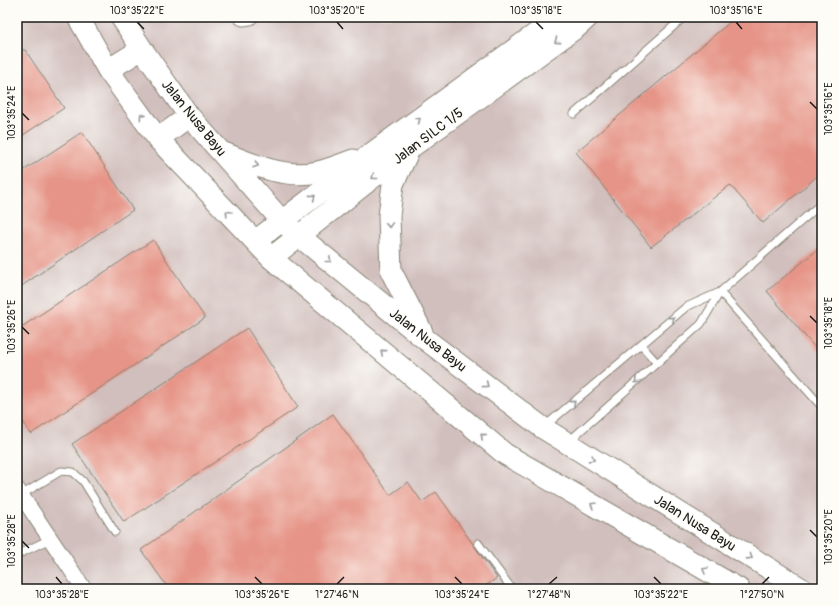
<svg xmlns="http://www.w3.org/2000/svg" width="839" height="606" viewBox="0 0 839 606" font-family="Pangolin,sans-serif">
<rect width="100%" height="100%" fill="#fdfcf7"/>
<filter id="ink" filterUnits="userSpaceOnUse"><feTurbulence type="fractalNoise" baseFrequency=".025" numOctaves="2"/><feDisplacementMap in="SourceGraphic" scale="8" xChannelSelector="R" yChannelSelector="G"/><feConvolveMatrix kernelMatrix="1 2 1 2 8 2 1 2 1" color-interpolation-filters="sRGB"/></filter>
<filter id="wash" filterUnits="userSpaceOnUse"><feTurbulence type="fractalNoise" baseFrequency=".012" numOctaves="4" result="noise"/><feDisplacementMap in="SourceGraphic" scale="16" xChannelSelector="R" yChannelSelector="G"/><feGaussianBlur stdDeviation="0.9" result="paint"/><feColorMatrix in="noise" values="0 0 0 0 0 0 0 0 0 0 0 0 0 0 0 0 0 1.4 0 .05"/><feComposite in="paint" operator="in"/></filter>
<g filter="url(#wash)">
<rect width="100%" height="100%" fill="#eee6ca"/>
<path fill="#d1bfbd" d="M17,17H822V589H17Z"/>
<g id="blocks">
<path fill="#e69487" d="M736,17H822V172L763,223L730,185L651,247L576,152Z
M17,50H25L64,108L17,139Z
M82,132L133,210L17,289V175Z
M153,240L205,318L31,434L17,413V330Z
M822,246V356L767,291Z
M247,328L298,407L124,522L72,444Z
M333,414L390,495L408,482L422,502L436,492L497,578L481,589H169L141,550Z"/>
</g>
</g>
<g filter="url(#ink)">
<use href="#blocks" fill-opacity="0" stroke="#858173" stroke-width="1"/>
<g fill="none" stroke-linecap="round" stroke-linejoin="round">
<defs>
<path id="lane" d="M574,114L684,17
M720,292L822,407
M641,345L657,363
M545,426L686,307L720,292L822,203
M569,441L701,324L720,292
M21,495L61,471L73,472L83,481L115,532
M478,543L512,589
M17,555L50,539"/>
<path id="street" d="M241,17L243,18L250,17
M17,489L84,589"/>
<path id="secondary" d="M78,17L108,70L158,139L271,258L505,454L739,589
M121,17L142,49L189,116L282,221L299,236L425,339L543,428L802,589
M108,70L142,49
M158,139L189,116
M408,152L393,184L389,216L391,271L422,332
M224,153C254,165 285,179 318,172C330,169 342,164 353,160
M255,241L371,154L559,17
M271,258L410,148L577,27L588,17"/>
</defs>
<use href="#lane" stroke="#858173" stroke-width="9"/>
<use href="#street" stroke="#858173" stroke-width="17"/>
<use href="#secondary" stroke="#858173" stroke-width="23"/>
<use href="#lane" stroke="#fff" stroke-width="7"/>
<use href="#street" stroke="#fff" stroke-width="15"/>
<use href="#secondary" stroke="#fff" stroke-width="21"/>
</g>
<defs><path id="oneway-chevron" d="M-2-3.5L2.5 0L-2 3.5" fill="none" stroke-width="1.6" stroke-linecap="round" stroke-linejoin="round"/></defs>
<g stroke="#999">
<use href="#oneway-chevron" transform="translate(557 41) rotate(144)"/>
<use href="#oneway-chevron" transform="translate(142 116) rotate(-126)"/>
<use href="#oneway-chevron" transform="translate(418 120) rotate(-36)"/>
<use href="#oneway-chevron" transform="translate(256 165) rotate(19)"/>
<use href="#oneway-chevron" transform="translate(374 177) rotate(142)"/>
<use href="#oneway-chevron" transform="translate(313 197) rotate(-37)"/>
<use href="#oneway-chevron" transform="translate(228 213) rotate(-133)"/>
<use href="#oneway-chevron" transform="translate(389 225) rotate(88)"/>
<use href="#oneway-chevron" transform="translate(329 260) rotate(39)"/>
<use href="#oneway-chevron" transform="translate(672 319) rotate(-40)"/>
<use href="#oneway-chevron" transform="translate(383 352) rotate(-140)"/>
<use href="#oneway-chevron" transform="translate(637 381) rotate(138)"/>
<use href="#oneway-chevron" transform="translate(486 385) rotate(37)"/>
<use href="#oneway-chevron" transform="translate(573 403) rotate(-40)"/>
<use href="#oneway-chevron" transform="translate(483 436) rotate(-140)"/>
<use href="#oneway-chevron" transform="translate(592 459) rotate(32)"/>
<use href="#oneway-chevron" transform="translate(593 505) rotate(-150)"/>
<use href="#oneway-chevron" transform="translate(750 557) rotate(32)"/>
<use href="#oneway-chevron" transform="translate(705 570) rotate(-150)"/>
</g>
</g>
<path fill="none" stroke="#1c1c1c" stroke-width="1.5" d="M137,22L144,29M337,22L343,29M536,22L543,29M736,22L742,29M810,102L817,109M22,113L29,120M810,316L817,323M22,327L29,334M810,530L817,537M22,541L29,548M56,577L62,584M255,577L262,584M455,577L462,584M654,577L661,584M337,584L344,577M549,584L557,577M762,584L769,577"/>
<g text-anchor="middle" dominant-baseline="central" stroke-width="3" stroke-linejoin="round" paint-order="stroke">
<g font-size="14" fill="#1c1c1c" stroke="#fdfcf7">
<text transform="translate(194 118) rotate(51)">Jalan Nusa Bayu</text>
<text transform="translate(428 136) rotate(-37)">Jalan SILC 1/5</text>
<text transform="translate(428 340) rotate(38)">Jalan Nusa Bayu</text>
<text transform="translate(695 523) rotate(32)">Jalan Nusa Bayu</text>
</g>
</g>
<rect width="839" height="606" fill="none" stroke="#fdfcf7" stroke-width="44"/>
<rect x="22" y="22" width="795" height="562" fill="none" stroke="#1c1c1c" stroke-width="1.5"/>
<g font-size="10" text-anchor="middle" fill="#1c1c1c">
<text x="137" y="14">103°35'22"E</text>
<text x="337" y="14">103°35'20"E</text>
<text x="536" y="14">103°35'18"E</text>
<text x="736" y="14">103°35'16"E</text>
<text transform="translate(828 109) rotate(-90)" y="4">103°35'16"E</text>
<text transform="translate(11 113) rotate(-90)" y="4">103°35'24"E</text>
<text transform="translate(828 323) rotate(-90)" y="4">103°35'18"E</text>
<text transform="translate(11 327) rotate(-90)" y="4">103°35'26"E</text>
<text transform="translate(828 537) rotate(-90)" y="4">103°35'20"E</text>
<text transform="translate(11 541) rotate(-90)" y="4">103°35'28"E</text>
<text x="62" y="598">103°35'28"E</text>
<text x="262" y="598">103°35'26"E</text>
<text x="337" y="598">1°27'46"N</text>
<text x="462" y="598">103°35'24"E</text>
<text x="549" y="598">1°27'48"N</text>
<text x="661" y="598">103°35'22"E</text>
<text x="762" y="598">1°27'50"N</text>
</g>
</svg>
